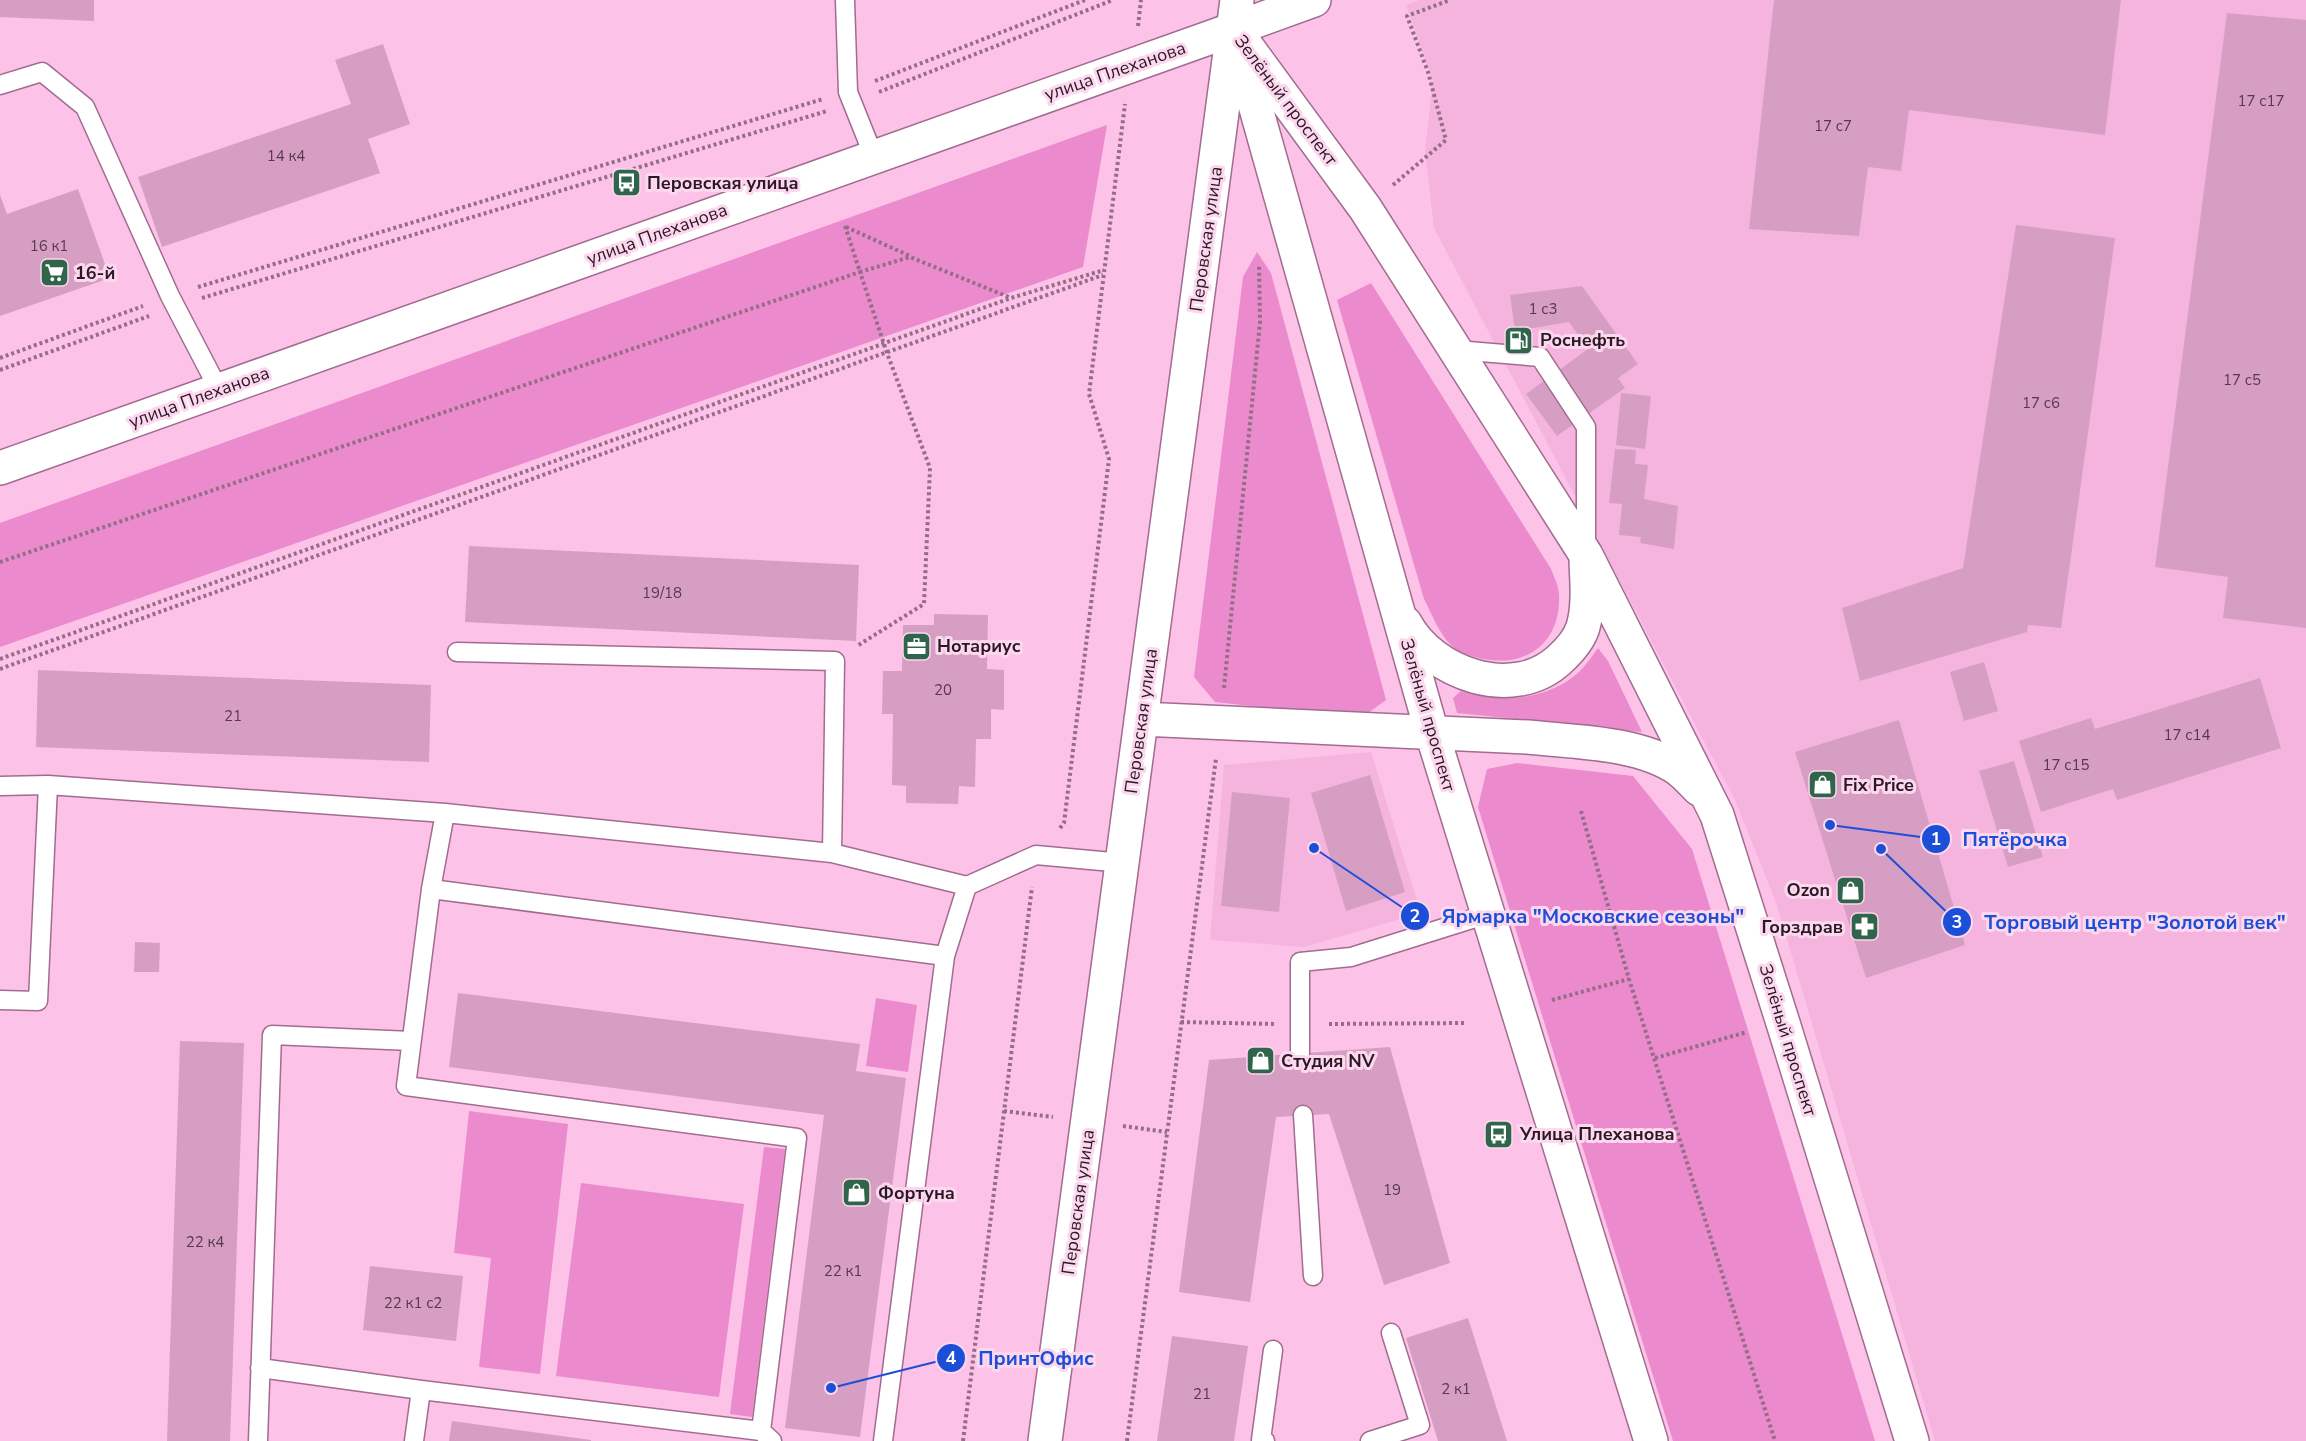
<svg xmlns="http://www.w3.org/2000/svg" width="2306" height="1441" viewBox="0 0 2306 1441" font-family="'Nunito Sans',sans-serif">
<rect width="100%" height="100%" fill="#fdc2e8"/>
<path fill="#f5b4de" d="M1419,0H2306V1441H1935L1777,905L1735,800L1434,228L1425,151L1433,80L1406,5Z
M1371,752L1421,913L1304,947L1210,940L1224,765Z"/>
<path fill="#eb8acc" d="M1107,125L1083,267L0,647V523Z
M1257,252L1271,273L1386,700L1361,718L1215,702L1194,677L1243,277Z
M1371,283L1551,569C1554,577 1559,587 1559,595C1561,638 1532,665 1490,660C1477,658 1462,655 1452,646C1439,634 1432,614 1424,599L1337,300Z
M1598,648L1608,661L1642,732L1457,713L1453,698L1461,691C1501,703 1548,701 1580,671C1587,664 1592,656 1598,648Z
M1517,763L1633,776L1692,849L1875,1441H1673L1478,807L1487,769Z
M876,998L917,1005L908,1072L866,1066Z
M469,1111L568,1124L540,1374L479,1367L491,1258L454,1253Z
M764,1147L785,1149L752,1417L730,1414Z
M581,1183L744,1204L719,1397L556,1376Z"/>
<path fill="#d79ec3" d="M0,0H94V21L0,17Z
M1774,0H2121L2105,135L1909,110L1901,171L1868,167L1859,236L1749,229Z
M2227,13L2306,20V628L2223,618L2228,577L2155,567Z
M383,44L410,124L368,139L380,173L162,247L138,177L351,104L335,60Z
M78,189L110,278L0,316V195L7,214Z
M2016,225L2115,238L2061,628L2028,625L2027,632L1860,681L1842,608L1963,568Z
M1582,286L1638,364L1618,378L1625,388L1557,436L1526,394L1588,349L1569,322L1515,331L1510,295Z
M1621,393L1651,396L1645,449L1616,445Z
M1615,449L1636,450L1635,464L1648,465L1644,499L1678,506L1674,549L1640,543L1641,537L1619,535L1622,504L1609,503Z
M469,546L859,565L856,641L465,622Z
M934,614L988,615L987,669L1004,670V710L991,709V739H976L975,787L959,786L958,804L906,803V786L892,785L893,714H882L883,671H902L903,625H934Z
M1984,662L1998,711L1964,721L1950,672Z
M38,670L431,685L429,762L36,747Z
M2260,678L2281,748L2117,800L2113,789L2041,812L2019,741L2091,718L2095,729Z
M1899,720L1965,945L1866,978L1795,752Z
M2014,761L2043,857L2008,867L1979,771Z
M1370,775L1405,892L1346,911L1311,793Z
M1232,792L1290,798L1279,912L1221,906Z
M135,942L160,943L159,972H134Z
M458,993L860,1044L856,1071L906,1078L860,1437L785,1428L824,1115L449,1067Z
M180,1041L244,1043L230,1441H167Z
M1390,1047L1450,1263L1384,1285L1329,1114L1276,1117L1250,1302L1179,1292L1209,1060Z
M370,1266L463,1276L456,1341L363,1330Z
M1468,1318L1507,1441H1438L1406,1338Z
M1172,1336L1248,1346L1234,1441H1157Z
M452,1421L591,1440V1441H449Z"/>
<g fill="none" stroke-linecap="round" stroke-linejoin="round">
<defs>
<path id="service" d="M845,0L848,92L874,157
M0,85L42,72L85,107L170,296L219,390
M1456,350L1540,357L1586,427V547
M457,652L835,661L832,853
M0,786L48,785L445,813L832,853L967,886L1036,855L1123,863
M445,813L431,889L406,1086L797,1138L761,1431
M431,889L945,956
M0,1000L38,1001L48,785
M1300,1054V962L1351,957L1488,914
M1303,1115L1313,1276
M260,1368L421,1390L761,1431L772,1441
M258,1441L272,1035L411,1041
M414,1441L421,1390
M883,1441L945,956L967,886
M1265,1441L1261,1440L1273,1350
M1370,1441L1420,1425L1391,1333"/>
<path id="tertiary" d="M0,468L1234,29"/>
<path id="secondary" d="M1234,29L1365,208L1586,555L1717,815L1783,1023L1912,1441
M1234,29L1314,0
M1239,48L1432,733L1651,1441
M1405,623C1432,674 1513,702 1559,660C1569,651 1579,640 1583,627C1589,606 1587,583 1586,562
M1141,719L1528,737C1574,742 1639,742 1678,769C1686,775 1692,782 1699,789
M1045,1441L1237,0"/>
</defs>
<use href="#service" stroke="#a16c8f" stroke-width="21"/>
<use href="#tertiary" stroke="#a16c8f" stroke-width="36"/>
<use href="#secondary" stroke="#a16c8f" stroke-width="36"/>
<path stroke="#956d87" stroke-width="4" stroke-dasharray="3 3" stroke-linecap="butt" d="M1138,26L1141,0
M875,81L1085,0
M879,92L1113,0
M1393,185L1446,140L1428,72L1407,16L1450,0
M845,226L860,272L910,257L1011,298
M846,227L910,256
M198,287L823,99
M202,298L827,111
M0,358L143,306
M0,370L149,316
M0,562L860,272L887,353L930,468L924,604L857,646
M0,659L1011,298L1104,270
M0,669L1103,275
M1224,688L1260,322L1259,265
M1581,811L1629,979L1775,1441
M1060,828L1064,823L1109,459L1089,394L1125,104
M1552,1000L1629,979
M1181,1022L1274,1024
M1329,1024L1465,1023
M1655,1058L1747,1032
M1004,1111L1053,1117
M1123,1126L1167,1132
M963,1441L1032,887
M1127,1441L1216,758"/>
<use href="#service" stroke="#fff" stroke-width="18"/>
<use href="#tertiary" stroke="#fff" stroke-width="33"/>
<use href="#secondary" stroke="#fff" stroke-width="33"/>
</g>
<defs>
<symbol id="bus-square" viewBox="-11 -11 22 22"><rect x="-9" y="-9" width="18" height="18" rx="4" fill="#30654b" stroke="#fcd8ee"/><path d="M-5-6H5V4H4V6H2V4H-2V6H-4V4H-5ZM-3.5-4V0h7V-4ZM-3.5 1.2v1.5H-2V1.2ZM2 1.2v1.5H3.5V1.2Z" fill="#fff"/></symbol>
<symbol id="supermarket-square" viewBox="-11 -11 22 22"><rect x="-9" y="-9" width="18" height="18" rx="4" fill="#30654b" stroke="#fcd8ee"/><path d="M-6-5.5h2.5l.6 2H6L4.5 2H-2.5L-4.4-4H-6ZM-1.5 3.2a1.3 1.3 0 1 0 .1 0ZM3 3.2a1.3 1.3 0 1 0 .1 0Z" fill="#fff"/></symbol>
<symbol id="fuel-square" viewBox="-11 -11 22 22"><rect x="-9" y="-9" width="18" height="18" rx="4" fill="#30654b" stroke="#fcd8ee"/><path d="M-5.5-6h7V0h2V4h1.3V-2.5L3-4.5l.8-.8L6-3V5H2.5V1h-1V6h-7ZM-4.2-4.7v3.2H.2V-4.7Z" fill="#fff"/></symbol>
<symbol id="office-square" viewBox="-11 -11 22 22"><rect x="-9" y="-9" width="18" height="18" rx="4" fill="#30654b" stroke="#fcd8ee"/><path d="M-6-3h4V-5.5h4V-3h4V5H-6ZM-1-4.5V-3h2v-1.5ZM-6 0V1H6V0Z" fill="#fff"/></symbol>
<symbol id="shop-square" viewBox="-11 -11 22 22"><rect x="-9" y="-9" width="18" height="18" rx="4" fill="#30654b" stroke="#fcd8ee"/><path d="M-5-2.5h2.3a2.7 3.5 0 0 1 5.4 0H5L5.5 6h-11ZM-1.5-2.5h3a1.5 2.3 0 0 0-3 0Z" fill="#fff"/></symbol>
<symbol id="pharmacy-square" viewBox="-11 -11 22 22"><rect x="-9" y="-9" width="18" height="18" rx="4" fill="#30654b" stroke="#fcd8ee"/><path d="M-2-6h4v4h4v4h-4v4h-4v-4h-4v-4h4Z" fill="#fff"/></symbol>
</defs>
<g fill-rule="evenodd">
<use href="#bus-square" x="610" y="166" width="33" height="33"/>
<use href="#supermarket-square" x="38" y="256" width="33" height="33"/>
<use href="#fuel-square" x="1502" y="324" width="33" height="33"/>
<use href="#office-square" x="900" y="630" width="33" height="33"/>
<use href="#shop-square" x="1806" y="768" width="33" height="33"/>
<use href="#shop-square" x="1834" y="874" width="33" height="33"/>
<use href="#pharmacy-square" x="1848" y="910" width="33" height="33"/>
<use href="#shop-square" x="1244" y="1044" width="33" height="33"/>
<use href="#bus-square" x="1482" y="1118" width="33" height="33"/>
<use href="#shop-square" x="840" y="1176" width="33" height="33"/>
</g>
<g text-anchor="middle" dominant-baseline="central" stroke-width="6" stroke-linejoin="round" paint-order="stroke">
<g font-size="15" fill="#57394c">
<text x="2261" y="101">17 с17</text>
<text x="1833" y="126">17 с7</text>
<text x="286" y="156">14 к4</text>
<text x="49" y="246">16 к1</text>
<text x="1543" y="309">1 с3</text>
<text x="2242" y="380">17 с5</text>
<text x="2041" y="403">17 с6</text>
<text x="662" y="593">19/18</text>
<text x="943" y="690">20</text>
<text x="233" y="716">21</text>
<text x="2187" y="735">17 с14</text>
<text x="2066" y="765">17 с15</text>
<text x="1392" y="1190">19</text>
<text x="205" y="1242">22 к4</text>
<text x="843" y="1271">22 к1</text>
<text x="413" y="1303">22 к1 с2</text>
<text x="1456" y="1389">2 к1</text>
<text x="1202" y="1394">21</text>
</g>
<g font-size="18" fill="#2c1725" stroke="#fcd8ee">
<text transform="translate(1115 71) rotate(-19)">улица Плеханова</text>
<text transform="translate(1286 100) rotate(53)">Зелёный проспект</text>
<text transform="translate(657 234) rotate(-20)">улица Плеханова</text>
<text transform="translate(1206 239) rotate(-82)">Перовская улица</text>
<text transform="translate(199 397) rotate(-20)">улица Плеханова</text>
<text transform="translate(1428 715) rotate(74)">Зелёный проспект</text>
<text transform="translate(1141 721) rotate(-82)">Перовская улица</text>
<text transform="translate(1788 1040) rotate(73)">Зелёный проспект</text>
<text transform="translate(1078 1202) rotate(-82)">Перовская улица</text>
</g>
<g font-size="18" font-weight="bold" fill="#2c1725" stroke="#fcd8ee" text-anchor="start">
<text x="647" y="183">Перовская улица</text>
<text x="75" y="273">16-й</text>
<text x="1540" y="340">Роснефть</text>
<text x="937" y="646">Нотариус</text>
<text x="1843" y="785">Fix Price</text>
<text x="1830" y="890" text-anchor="end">Ozon</text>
<text x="1843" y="927" text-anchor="end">Горздрав</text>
<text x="1281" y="1061">Студия NV</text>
<text x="1520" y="1134">Улица Плеханова</text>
<text x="878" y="1193">Фортуна</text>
</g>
</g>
<path fill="none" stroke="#1d4ed8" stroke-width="2" d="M1830 825L1936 839M1314 848L1415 916M1881 849L1957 922M831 1388L951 1358"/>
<g fill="#1d4ed8" stroke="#fcd8ee" stroke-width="2">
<circle cx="1830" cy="825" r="6"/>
<circle cx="1314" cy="848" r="6"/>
<circle cx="1881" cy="849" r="6"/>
<circle cx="831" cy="1388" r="6"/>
<circle cx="1936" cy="839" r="15"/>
<circle cx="1415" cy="916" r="15"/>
<circle cx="1957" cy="922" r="15"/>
<circle cx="951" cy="1358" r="15"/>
</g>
<g font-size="18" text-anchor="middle" font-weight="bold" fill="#fff">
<text x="1936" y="845">1</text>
<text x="1415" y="922">2</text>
<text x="1957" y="928">3</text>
<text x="951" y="1364">4</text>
</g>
<g font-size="20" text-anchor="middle" font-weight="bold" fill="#1d4ed8" stroke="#fcd8ee" stroke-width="6" stroke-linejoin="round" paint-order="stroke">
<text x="2015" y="846">Пятёрочка</text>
<text x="1593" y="923">Ярмарка "Московские сезоны"</text>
<text x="2135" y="929">Торговый центр "Золотой век"</text>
<text x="1036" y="1365">ПринтОфис</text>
</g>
</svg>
